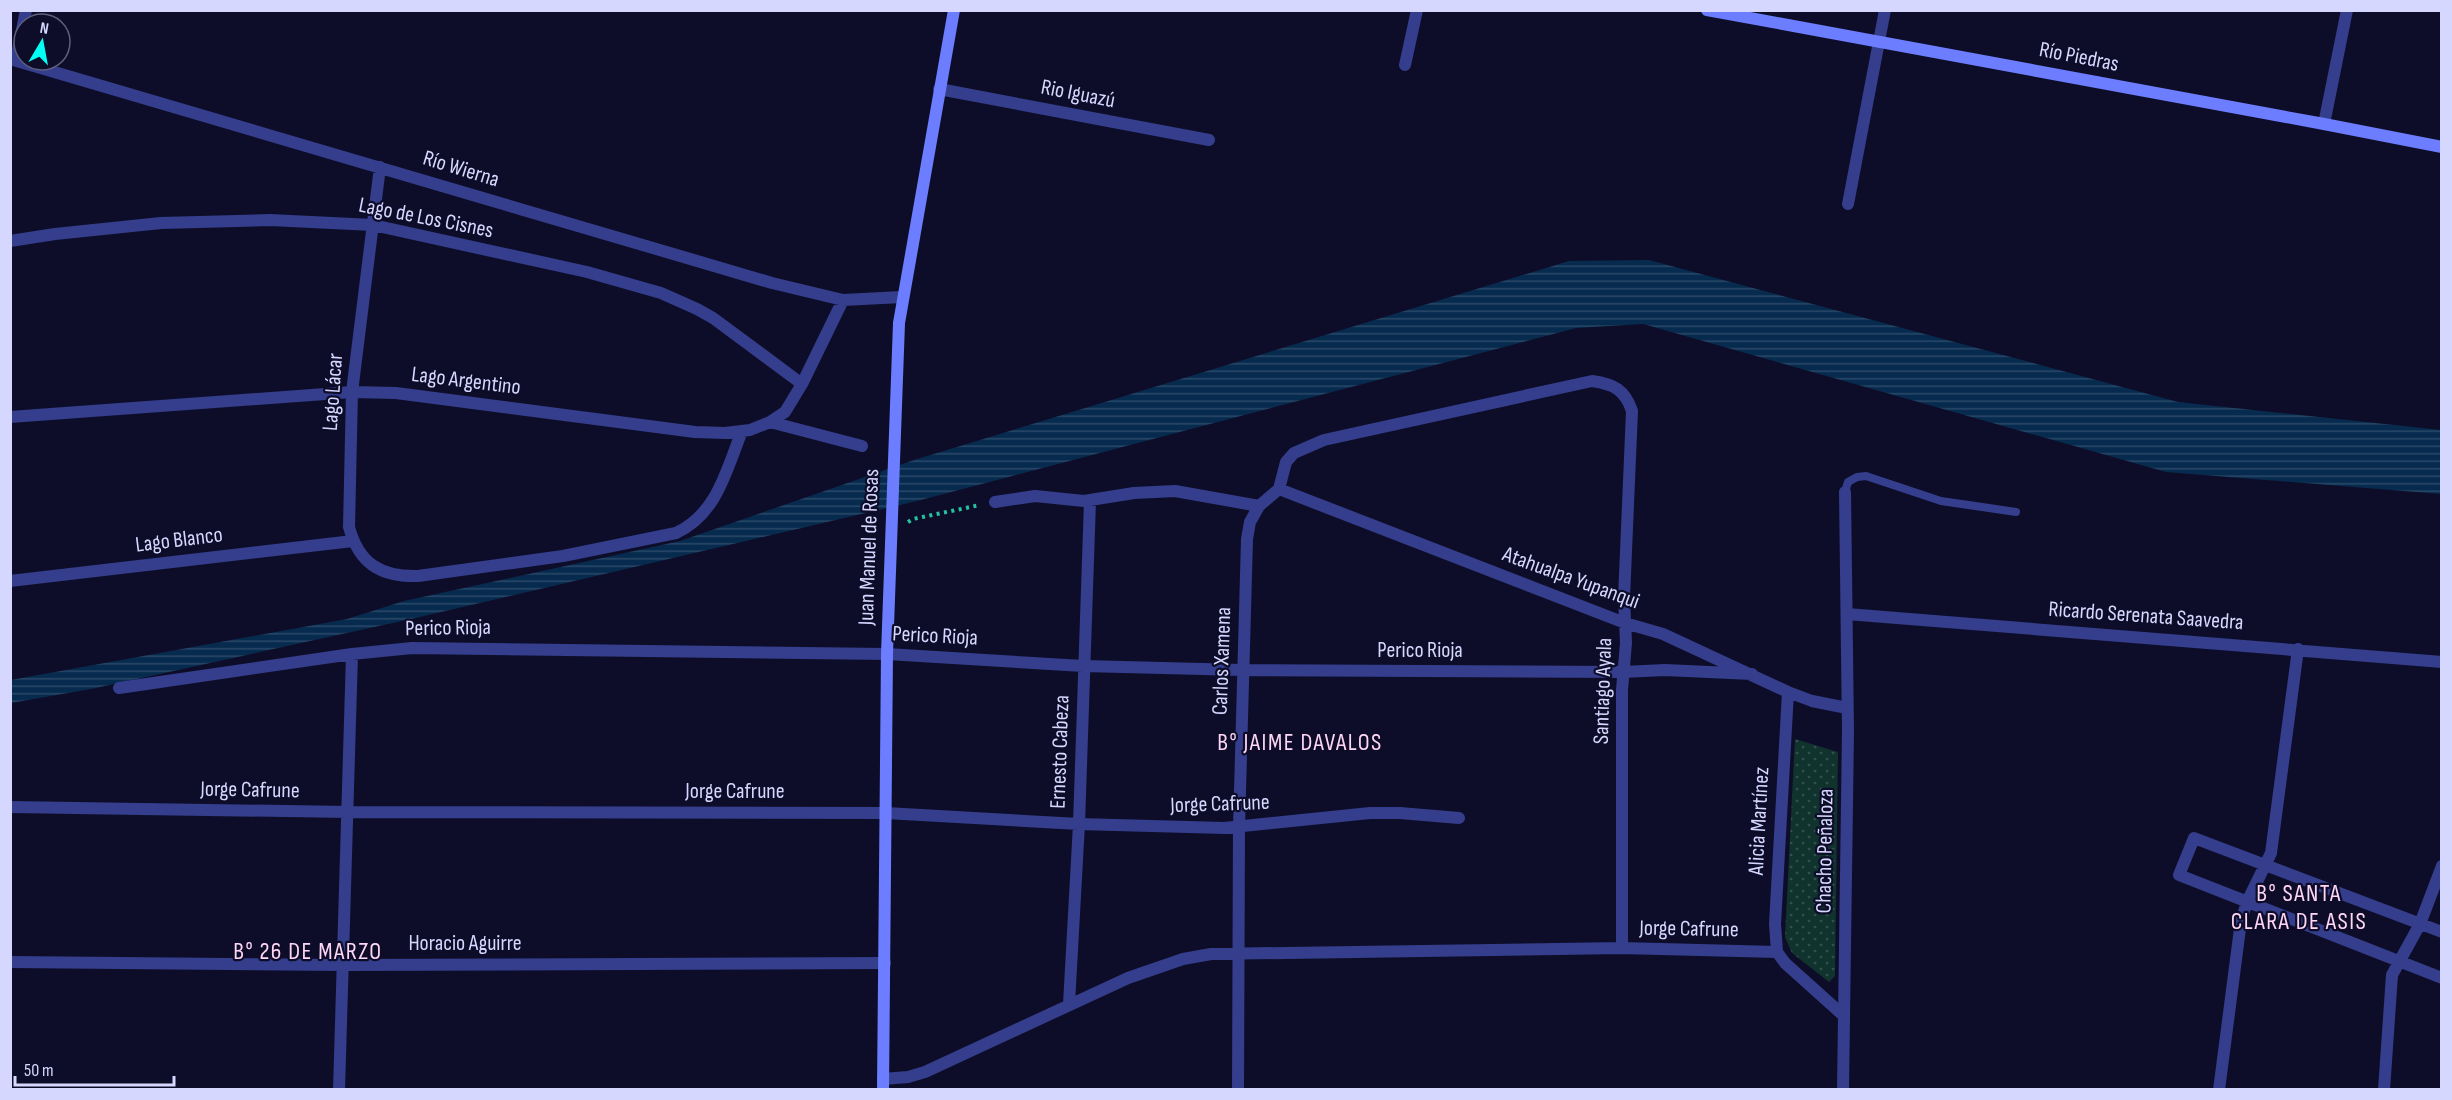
<svg xmlns="http://www.w3.org/2000/svg" width="2452" height="1100" viewBox="0 0 2452 1100" font-family="'Sofia Sans Condensed',sans-serif">
<defs>
<pattern id="green-dots" width="8" height="8" patternUnits="userSpaceOnUse" patternTransform="scale(1.5)"><rect width="8" height="8" fill="#10332d"/><path d="M2 2h.1M6 6h.1" fill="none" stroke="#32504c" stroke-width="1.8" stroke-linecap="round"/></pattern>
<pattern id="water-rules" width="6" height="5" patternUnits="userSpaceOnUse" patternTransform="scale(1.5)"><rect width="6" height="5" fill="#072b4e"/><path d="M0 2.5h6" fill="none" stroke="#2a4969"/></pattern>
</defs>
<rect width="100%" height="100%" fill="#0e0d29"/>
<path fill="url(#green-dots)" d="M1795,739L1838,752L1835,976L1829,982L1792,953L1785,937Z"/>
<path fill="url(#water-rules)" d="M1649,260L2178,402L2441,430V494L2166,472L1643,324L1576,328L917,501L411,619L91,689L11,703V680L347,619L404,601L680,541L914,460L1569,261Z"/>
<g fill="none" stroke-linecap="round" stroke-linejoin="round">
<path stroke="#24c4a3" stroke-width="4" stroke-dasharray="3 4.5" stroke-linecap="butt" d="M908,522L913,519L980,505"/>
<path stroke="#343e8c" stroke-width="8" d="M1845,492L1848,482L1857,477L1866,476L1941,501L2016,512"/>
<path stroke="#343e8c" stroke-width="12" d="M10,59L772,283L843,300L902,297
M16,60L26,10
M1405,65L1417,10
M939,89L1209,140
M2324,124L2347,10
M380,167L352,392L349,527C359,564 381,577 418,576L563,556L676,533C717,514 726,471 742,431
M1848,204L1885,10
M10,241L55,234L161,223L270,220L373,225L587,272L661,293L697,309L713,318L802,384
M10,417L352,392L396,393L695,432L725,433L750,430L770,422L785,412L802,384L843,300
M770,422L862,446
M1279,489L1625,623L1663,634L1788,692L1812,701L1847,708
M995,502L1035,496L1084,501L1134,493L1175,491L1259,506
M10,581L353,541
M1847,614L2442,662
M119,688L352,654L412,648L887,654L1083,666L1242,670L1623,672L1665,670L1752,674
M10,807L349,812L886,813L1079,824L1224,828L1370,813H1400L1459,818
M2442,932L2194,838L2179,875L2442,978
M1777,952L1775,924L1788,692
M10,962L343,965L885,963
M1069,1004L1079,824L1090,501
M883,1079L908,1077L925,1072L1128,978L1183,959L1211,954L1622,948L1777,952L1785,963L1844,1016
M339,1090L352,654
M1238,1090L1239,827L1247,539L1250,522L1259,506L1279,489L1286,462L1294,453L1324,440L1592,381C1614,384 1625,390 1632,411L1624,598L1626,643L1622,690V948
M1843,1090L1848,731L1845,492
M2219,1090L2241,921L2247,902L2271,853L2298,649
M2384,1090L2392,975L2420,924L2442,866"/>
<path stroke="#6c7eff" stroke-width="12" d="M1707,10L2324,124L2442,147
M883,1090L887,654L899,323L954,10"/>
</g>
<g text-anchor="middle" dominant-baseline="central" stroke-width="4.5" stroke-linejoin="round" paint-order="stroke">
<g font-size="22" fill="#d5d7ff" stroke="#0e0d29">
<text transform="translate(2079 57) rotate(11)">Río Piedras</text>
<text transform="translate(1078 94) rotate(11)">Rio Iguazú</text>
<text transform="translate(461 169) rotate(17)">Río Wierna</text>
<text transform="translate(426 218) rotate(11)">Lago de Los Cisnes</text>
<text transform="translate(466 381) rotate(7)">Lago Argentino</text>
<text transform="translate(333 392) rotate(-86)">Lago Lácar</text>
<text transform="translate(179 540) rotate(-7)">Lago Blanco</text>
<text transform="translate(869 547) rotate(-88)">Juan Manuel de Rosas</text>
<text transform="translate(1571 578) rotate(20)">Atahualpa Yupanqui</text>
<text transform="translate(2146 616) rotate(4)">Ricardo Serenata Saavedra</text>
<text transform="translate(448 628) rotate(-1)">Perico Rioja</text>
<text transform="translate(935 636) rotate(3)">Perico Rioja</text>
<text x="1420" y="650">Perico Rioja</text>
<text transform="translate(1222 661) rotate(-88)">Carlos Xamena</text>
<text transform="translate(1603 691) rotate(-88)">Santiago Ayala</text>
<text transform="translate(1060 752) rotate(-88)">Ernesto Cabeza</text>
<text transform="translate(250 790) rotate(1)">Jorge Cafrune</text>
<text x="735" y="791">Jorge Cafrune</text>
<text transform="translate(1220 804) rotate(-2)">Jorge Cafrune</text>
<text transform="translate(1759 821) rotate(-87)">Alicia Martínez</text>
<text transform="translate(1825 851) rotate(-89)">Chacho Peñaloza</text>
<text transform="translate(1689 929) rotate(1)">Jorge Cafrune</text>
<text x="465" y="943">Horacio Aguirre</text>
</g>
<g font-size="24" letter-spacing="1.5" fill="#ffd7f6" stroke="#0e0d29">
<text x="1300" y="742">B° JAIME DAVALOS</text>
<text x="2299" y="893">B° SANTA<tspan x="2299" dy="28">CLARA DE ASIS</tspan></text>
<text x="308" y="951">B° 26 DE MARZO</text>
</g>
</g>
<rect width="2452" height="1100" fill="none" stroke="#d5d7ff" stroke-width="24"/>
<g transform="translate(42 42) rotate(10)"><circle r="28" fill="#0e0d29" stroke="#5e5e7f" stroke-width="1.5"/>
<path d="M0-4.5L10 22L0 15L-10 22Z" fill="#01fff3"/>
<text y="-9" font-size="16" font-weight="bold" text-anchor="middle" fill="#d5d7ff">N</text>
</g>
<path d="M15 1076v9h159v-9" fill="none" stroke="#d5d7ff" stroke-width="3"/>
<text x="24" y="1076" font-size="18" fill="#d5d7ff" stroke="#0e0d29" stroke-width="4.5" paint-order="stroke">50 m</text>
</svg>
